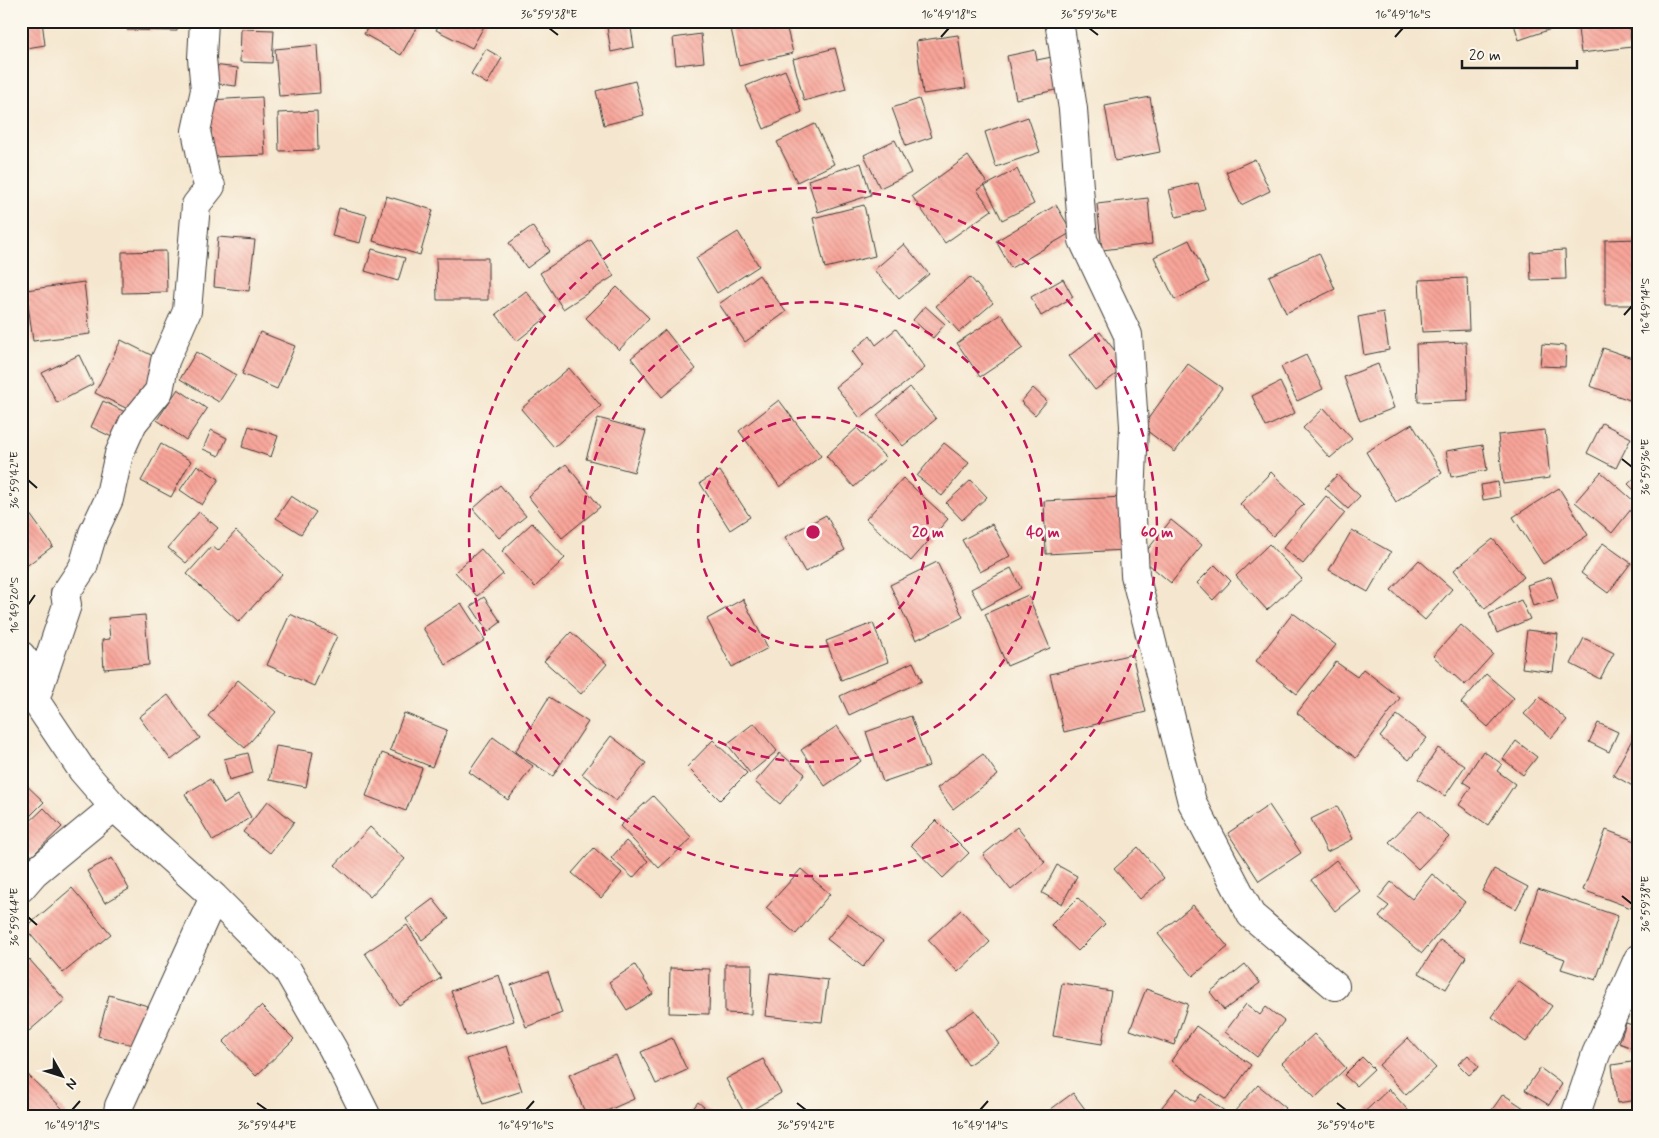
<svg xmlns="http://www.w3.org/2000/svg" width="1659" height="1138" viewBox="0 0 1659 1138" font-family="Mynerve,sans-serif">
<defs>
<pattern id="building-back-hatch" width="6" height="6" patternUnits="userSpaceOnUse" patternTransform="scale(1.25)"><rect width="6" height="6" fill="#f8a499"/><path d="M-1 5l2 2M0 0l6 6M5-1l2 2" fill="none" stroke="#d48d83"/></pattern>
</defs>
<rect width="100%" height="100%" fill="#fbf7ec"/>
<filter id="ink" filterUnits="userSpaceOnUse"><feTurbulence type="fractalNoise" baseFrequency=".02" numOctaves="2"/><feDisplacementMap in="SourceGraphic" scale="10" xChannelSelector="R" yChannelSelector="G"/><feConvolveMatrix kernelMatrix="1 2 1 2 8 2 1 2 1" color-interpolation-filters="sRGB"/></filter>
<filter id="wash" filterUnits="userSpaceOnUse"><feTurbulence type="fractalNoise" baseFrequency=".0096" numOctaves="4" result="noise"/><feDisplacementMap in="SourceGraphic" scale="20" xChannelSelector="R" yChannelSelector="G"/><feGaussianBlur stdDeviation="1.12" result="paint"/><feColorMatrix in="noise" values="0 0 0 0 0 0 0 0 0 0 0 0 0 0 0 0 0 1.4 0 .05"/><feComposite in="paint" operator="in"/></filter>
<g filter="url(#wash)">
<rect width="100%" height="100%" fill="#f5e7cf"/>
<g id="blocks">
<path fill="url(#building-back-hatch)" d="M21,21H42L45,45L21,49Z
M127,21H178L177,31L127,30Z
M371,21H420L401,55L364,34Z
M441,21H487L472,48L436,30Z
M634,21H658L659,22L635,26Z
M742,21H785L793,53L739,66L730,24Z
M1513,21H1559L1560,26L1519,40Z
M1577,21H1629L1632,47L1581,53Z
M630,22L634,47L611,52L607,27Z
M241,29L274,30L272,63L240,62Z
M701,34L704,62L676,65L673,38Z
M958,35L966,88L923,94L916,41Z
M317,45L320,93L279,96L275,49Z
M835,48L846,89L804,101L793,59Z
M486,49L502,58L487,84L471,74Z
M1035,50L1037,60L1057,56L1064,88L1016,99L1007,56Z
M213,65L238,68L236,86L210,83Z
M785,70L802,112L764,129L746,86Z
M635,81L644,115L604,125L596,91Z
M262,97L265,155L212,157L210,100Z
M1150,97L1160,152L1115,161L1105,106Z
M919,99L932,137L906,146L892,108Z
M21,104L27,105L25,148H21Z
M317,111L318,150L279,151L278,113Z
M1028,117L1040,152L996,167L985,132Z
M815,124L834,164L797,182L777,142Z
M895,140L911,173L880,188L864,155Z
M968,156L987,183L977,190L992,210L945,243L912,196Z
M1255,159L1270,191L1241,205L1226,172Z
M861,163L871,195L818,212L808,180Z
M1017,169L1034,204L1002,220L985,186Z
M1198,183L1205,210L1176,217L1169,190Z
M386,196L433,210L420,255L373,241Z
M1148,198L1152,244L1102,250L1097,204Z
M864,205L875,256L825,268L813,218Z
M1056,205L1072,232L1011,268L996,241Z
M339,208L367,215L360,243L332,236Z
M532,226L550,251L527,268L509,243Z
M738,232L759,266L717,293L696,258Z
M218,237L255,240L249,291L214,287Z
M1638,239V305H1605V240Z
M591,240L614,276L563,309L540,273Z
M1189,240L1209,282L1175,300L1154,257Z
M904,244L929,274L899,299L874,270Z
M372,249L405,258L398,281L365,271Z
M1565,250L1566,279L1531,280L1530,252Z
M166,251L167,292L122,293V252Z
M1319,253L1335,289L1286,313L1269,276Z
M436,258H488V300H437Z
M759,275L786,312L745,342L719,304Z
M970,277L993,303L959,332L936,306Z
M1467,278L1469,330L1422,332L1419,280Z
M1063,279L1073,297L1041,316L1031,297Z
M84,282L90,334L33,341L26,290Z
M617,287L649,318L619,350L586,318Z
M526,291L547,317L517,341L496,314Z
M925,306L945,324L933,338L913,320Z
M1383,312L1389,350L1364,355L1358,317Z
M1001,314L1023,348L980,377L957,343Z
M896,329L925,368L860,418L836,387L863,366L852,351L870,336L876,345Z
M665,330L696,369L662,397L631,358Z
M260,332L295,346L277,389L242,374Z
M1100,332L1127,366L1095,390L1069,356Z
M121,340L159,359L134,412L95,393Z
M1466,342L1468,400L1418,402L1416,344Z
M1542,344L1566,346L1565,367L1540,366Z
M1603,348L1638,360V403L1590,386Z
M196,352L236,375L219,402L180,379Z
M79,355L93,384L57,403L42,373Z
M1306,355L1323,389L1297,401L1281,367Z
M1188,364L1222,388L1175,452L1142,427Z
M1378,364L1394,408L1360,421L1344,377Z
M569,368L601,406L554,447L521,409Z
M1280,382L1295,413L1266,427L1252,396Z
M910,387L936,419L903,446L877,415Z
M1033,388L1047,401L1035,415L1021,402Z
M178,389L207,409L186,440L157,420Z
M779,400L821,456L780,487L739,431Z
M103,401L127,413L114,438L91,427Z
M1324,408L1352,439L1330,458L1303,428Z
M598,418L646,431L634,472L586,459Z
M1602,423L1631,438L1616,468L1587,453Z
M1412,424L1442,473L1396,502L1366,452Z
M249,426L278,436L271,457L242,447Z
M857,428L886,458L854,487L826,456Z
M211,430L227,438L219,456L203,449Z
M1545,430L1550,478L1503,484L1498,435Z
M944,443L969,463L942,496L917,476Z
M161,444L191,461L171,497L141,481Z
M1483,445L1487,470L1451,477L1446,451Z
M566,464L600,507L562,538L528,496Z
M197,465L219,479L202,505L180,490Z
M720,471L750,517L730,530L700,483Z
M1271,472L1304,504L1273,536L1240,504Z
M1601,472L1636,503L1612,533L1575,502Z
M1337,475L1360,496L1348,509L1325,488Z
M1638,475V494L1628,484Z
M903,478L948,519L911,561L866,519Z
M971,480L987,497L962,520L946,503Z
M1498,482L1500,497L1483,500L1481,485Z
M500,485L526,516L499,538L473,509Z
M1559,488L1588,535L1543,564L1513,517Z
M291,496L316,512L301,534L276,518Z
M1326,496L1345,513L1303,564L1283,548Z
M1124,497L1126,550L1046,554L1044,501Z
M24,506L53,546L21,570V508Z
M199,512L218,528L186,563L168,548Z
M826,515L845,550L805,572L785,537Z
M1171,520L1202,545L1171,583L1141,558Z
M532,523L565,558L535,587L502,551Z
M992,524L1010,556L980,572L962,540Z
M1352,530L1391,552L1368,592L1329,570Z
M236,531L282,574L239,622L187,574L212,546L218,551Z
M1493,539L1524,577L1485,609L1454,570Z
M1603,543L1631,563L1608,593L1581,573Z
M1269,544L1302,579L1267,610L1236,576Z
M481,549L503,574L477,596L455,572Z
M1419,560L1452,589L1425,620L1391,590Z
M937,562L963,617L916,640L890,585Z
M1215,565L1231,581L1213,600L1197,583Z
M1011,568L1021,588L982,609L971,589Z
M1551,577L1558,599L1533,606L1527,585Z
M1028,595L1050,648L1007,666L985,614Z
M484,597L501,622L488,632L471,606Z
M743,599L768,648L732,667L707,619Z
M1521,600L1530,619L1497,633L1489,614Z
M461,603L485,640L446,665L423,628Z
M1293,613L1336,645L1297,694L1256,661Z
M290,614L337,636L314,686L267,665Z
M145,615L149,665L104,669L102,640L110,639L108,618Z
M873,623L888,662L841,680L826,641Z
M1461,625L1493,654L1465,685L1433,656Z
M1527,630L1558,634L1553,672L1522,668Z
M571,632L607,664L581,694L544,661Z
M1584,638L1614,653L1600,679L1571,664Z
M1132,654L1146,712L1064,732L1050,674Z
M913,662L922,681L849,715L840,696Z
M1336,662L1357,677L1363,669L1400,698L1356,758L1297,713Z
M1486,674L1514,698L1488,727L1461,703Z
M238,680L276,712L245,748L208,716Z
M168,695L200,738L171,760L139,717Z
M549,697L588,722L553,776L515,752Z
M1540,697L1567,720L1551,738L1524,714Z
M404,713L447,730L432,767L390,750Z
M1397,715L1427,738L1409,760L1380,737Z
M911,716L929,766L883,782L866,732Z
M754,723L777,751L750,773L727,744Z
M1598,723L1618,732L1609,752L1589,742Z
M837,726L861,761L825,786L801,750Z
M1635,734L1638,736V789L1613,775Z
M611,736L646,763L616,801L582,774Z
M493,737L533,766L508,800L469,772Z
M713,740L747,773L720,800L687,767Z
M1516,741L1537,757L1523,775L1503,759Z
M276,746L313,752L306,787L269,780Z
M1438,748L1465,766L1445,796L1418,779Z
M1483,751L1502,764L1497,771L1515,784L1488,825L1459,805L1471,787L1463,782Z
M248,753L253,773L229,780L224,759Z
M382,753L422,768L406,811L366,796Z
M780,753L805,774L780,804L755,782Z
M983,754L998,775L953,809L937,788Z
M210,779L224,804L238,795L251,817L213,841L185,794Z
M21,780L44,802L21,825Z
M653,796L692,838L659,868L620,826Z
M268,801L294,822L270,853L243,832Z
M1269,805L1301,853L1259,881L1228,833Z
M1337,806L1353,839L1327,852L1311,819Z
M44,808L62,827L32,856L21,845V830Z
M1420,810L1449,837L1418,869L1389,842Z
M936,820L969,853L943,878L911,845Z
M370,827L405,859L370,897L335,865Z
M1017,827L1045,862L1011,890L983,855Z
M1606,830L1638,842V889L1631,908L1583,890Z
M626,841L648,861L633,878L611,858Z
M1138,847L1164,878L1140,899L1114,869Z
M594,848L622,873L601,898L572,873Z
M112,858L129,889L105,903L87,871Z
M1336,860L1360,891L1335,911L1311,880Z
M1057,865L1077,876L1062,904L1042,893Z
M801,869L830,894L796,934L766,908Z
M1494,869L1528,887L1516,909L1482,891Z
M1432,874L1465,902L1422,953L1379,917L1389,906L1378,898L1391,882L1412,899Z
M72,888L111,934L63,973L25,928Z
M1538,889L1618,916L1596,980L1561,969L1565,959L1519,943Z
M1078,898L1105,924L1078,951L1051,925Z
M433,899L449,919L422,940L406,919Z
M1193,905L1228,947L1193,976L1158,934Z
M961,910L990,942L958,972L928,940Z
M847,914L883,941L863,967L827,939Z
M407,925L441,978L399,1005L365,953Z
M1440,940L1466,957L1446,989L1419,973Z
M29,959L65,1000L29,1031L21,1022V966Z
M725,964H752L751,1014L725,1013Z
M1245,964L1260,983L1224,1010L1210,992Z
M635,965L653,994L627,1010L609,982Z
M670,968L710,969L709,1014L669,1013Z
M548,972L562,1013L526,1027L511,985Z
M770,973L828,980L822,1022L765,1016Z
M499,975L514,1021L466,1036L451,991Z
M1518,981L1552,1006L1526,1042L1492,1017Z
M1062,983L1111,991L1102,1044L1053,1036Z
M1146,989L1188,1004L1174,1045L1130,1030Z
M109,995L148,1006L137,1046L98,1036Z
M1246,1004L1260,1015L1266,1007L1284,1021L1257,1057L1225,1032Z
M261,1006L294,1039L256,1076L223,1042Z
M975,1010L999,1044L968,1065L945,1030Z
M1626,1023L1638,1027V1050L1619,1043Z
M1196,1026L1251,1065L1226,1100L1171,1061Z
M1314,1034L1346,1068L1315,1098L1282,1063Z
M672,1038L687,1070L656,1084L641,1052Z
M1408,1038L1436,1068L1406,1095L1379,1065Z
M507,1046L522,1091L483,1104L467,1059Z
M616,1055L634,1099L593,1117H587L569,1075Z
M1468,1055L1479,1067L1469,1075L1458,1064Z
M1362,1057L1374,1069L1356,1086L1344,1075Z
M763,1059L781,1093L745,1114L726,1079Z
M1638,1061V1100L1617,1103L1612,1065Z
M1540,1068L1562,1084L1549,1105L1525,1090Z
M27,1074L67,1113L63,1117H21V1080Z
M1258,1085L1286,1108L1279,1117H1239L1234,1112Z
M1177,1088L1195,1102L1201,1094L1226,1112L1222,1117H1154Z
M1389,1089L1414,1117H1359Z
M1073,1093L1091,1117H1050L1047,1112Z
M1503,1094L1537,1117H1487Z
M698,1102L716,1117H687Z"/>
</g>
</g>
<g filter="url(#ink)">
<use href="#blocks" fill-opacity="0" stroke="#3d3a37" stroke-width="1"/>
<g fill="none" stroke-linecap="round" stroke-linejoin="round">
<defs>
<path id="street" d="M1059,21L1073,109L1083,240L1128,335L1134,426L1131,499L1135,575L1192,802L1251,915L1335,986
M21,655L38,678L35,700L82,770L114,807L214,897L288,971L333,1049L367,1117
M35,700L67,605L65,594L83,567L93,533L109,499L119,454L133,423L159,391L165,361L187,311L196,205L211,186L206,179L196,131L205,90L202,58L204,21
M21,888L34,873L114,807
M117,1117L119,1106L214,897
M1575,1117L1596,1054L1638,959"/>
</defs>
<use href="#street" stroke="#3d3a37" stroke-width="30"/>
<use href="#street" stroke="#fff" stroke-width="28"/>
</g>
</g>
<path fill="none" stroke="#1c1c1c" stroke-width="2" d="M549,28L558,35M1089,28L1098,35M941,37L949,28M1395,37L1403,28M1624,315L1632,306M1622,459L1632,467M28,480L37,488M28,605L35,595M1622,896L1632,904M28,917L37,925M257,1103L267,1110M797,1103L806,1110M1337,1103L1346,1110M72,1110L80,1101M526,1110L534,1101M980,1110L988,1101"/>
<g fill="none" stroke="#c2185b" stroke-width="2.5" stroke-dasharray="9 6">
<circle cx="813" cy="532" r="115"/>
<circle cx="813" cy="532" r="230"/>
<circle cx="813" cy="532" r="344"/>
</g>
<circle cx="813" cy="532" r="8" fill="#c2185b" stroke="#fbf7ec" stroke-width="2.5"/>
<g font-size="15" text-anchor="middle" font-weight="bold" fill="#c2185b" stroke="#fbf7ec" stroke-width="5" stroke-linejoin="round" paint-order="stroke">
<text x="928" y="537">20 m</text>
<text x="1043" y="537">40 m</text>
<text x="1157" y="537">60 m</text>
</g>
<rect width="1659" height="1138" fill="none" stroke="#fbf7ec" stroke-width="55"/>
<g transform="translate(62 1076) rotate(129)" stroke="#fbf7ec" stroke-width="4" paint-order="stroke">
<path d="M0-4L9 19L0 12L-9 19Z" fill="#1c1c1c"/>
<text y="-8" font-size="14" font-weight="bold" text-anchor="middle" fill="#1c1c1c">N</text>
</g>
<path d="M1462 60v8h115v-8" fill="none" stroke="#1c1c1c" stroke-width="2.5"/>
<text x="1469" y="60" font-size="15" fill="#1c1c1c" stroke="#fbf7ec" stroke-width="4" paint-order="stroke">20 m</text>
<rect x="28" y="28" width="1604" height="1082" fill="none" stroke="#1c1c1c" stroke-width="2"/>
<g font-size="12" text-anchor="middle" fill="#1c1c1c">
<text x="549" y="18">36°59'38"E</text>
<text x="949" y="18">16°49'18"S</text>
<text x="1089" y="18">36°59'36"E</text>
<text x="1403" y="18">16°49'16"S</text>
<text transform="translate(1645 306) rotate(-90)" y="4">16°49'14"S</text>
<text transform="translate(1645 467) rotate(-90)" y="4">36°59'36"E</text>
<text transform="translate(14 480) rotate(-90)" y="4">36°59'42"E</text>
<text transform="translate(14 605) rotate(-90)" y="4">16°49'20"S</text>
<text transform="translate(1645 904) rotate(-90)" y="4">36°59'38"E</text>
<text transform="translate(14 917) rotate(-90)" y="4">36°59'44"E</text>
<text x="72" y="1129">16°49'18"S</text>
<text x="267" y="1129">36°59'44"E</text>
<text x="526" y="1129">16°49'16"S</text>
<text x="806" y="1129">36°59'42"E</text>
<text x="980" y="1129">16°49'14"S</text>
<text x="1346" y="1129">36°59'40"E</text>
</g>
</svg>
